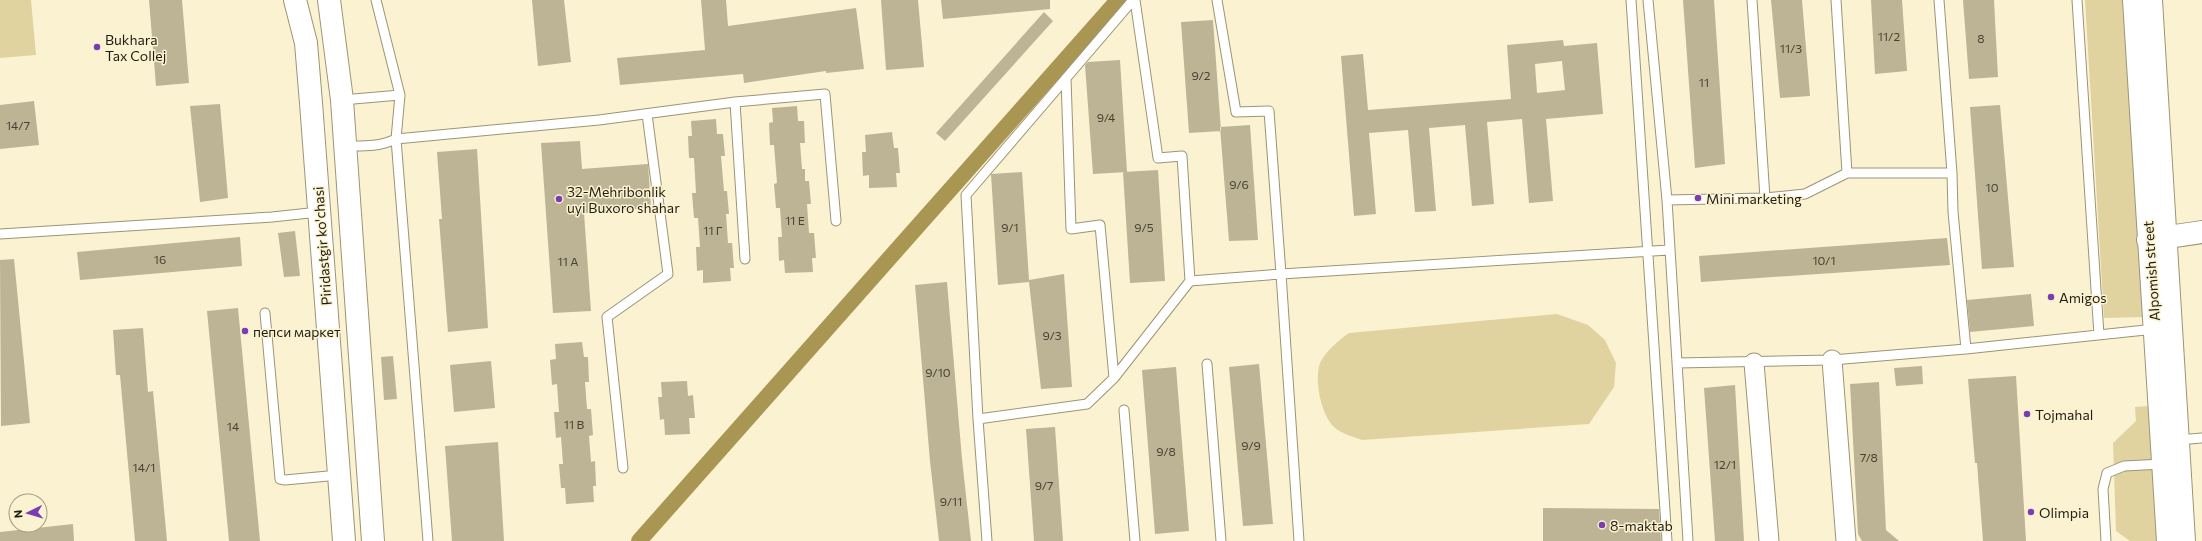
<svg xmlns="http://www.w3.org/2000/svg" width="2202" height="541" viewBox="0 0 2202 541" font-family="Commissioner,sans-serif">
<rect width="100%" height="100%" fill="#fbf2d1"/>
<path fill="#e1d3a0" d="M0,0H31L36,55L0,58Z
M2085,0H2129L2144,317L2104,318Z
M1557,314L1588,325L1605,340L1616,363L1614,387L1589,424L1362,440C1354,437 1340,433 1334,427C1321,415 1313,377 1321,361C1328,349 1338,341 1349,333Z
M2148,406L2158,541H2130L2116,531L2113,443L2136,421L2135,407Z"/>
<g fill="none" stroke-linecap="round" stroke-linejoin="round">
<path stroke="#a99653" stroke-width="16" d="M639,541L1118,0"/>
</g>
<path fill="#bdb495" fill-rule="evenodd" d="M149,0H182L189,83L156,86Z
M532,0H564L571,62L538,66Z
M701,0H726L728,26L856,8L864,69L826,73V71L744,83L743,74L620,85L617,58L705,50Z
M881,0H918L924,67L886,70Z
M941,0H1050V9L943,19Z
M1683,0H1714L1725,164L1695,168Z
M1771,0H1802L1810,96L1780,98Z
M1871,0H1902L1907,71L1875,74Z
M1963,0H1994L1998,77L1969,79Z
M1044,12L1053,21L945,141L936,133Z
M1213,20L1221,131L1189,133L1181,22Z
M1563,40L1564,46L1597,43L1603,114L1546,119L1553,201L1529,203L1522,119L1487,122L1494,204L1472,206L1465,125L1429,128L1436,211L1415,212L1408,130L1369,133L1376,214L1354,216L1341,56L1363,54L1368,110L1511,99L1507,45ZM1562,61L1565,90L1537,93L1535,64Z
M1120,60L1127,172L1093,174L1085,65L1088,62Z
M34,101L39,145L0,149V105Z
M220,104L228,198L200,202L190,106Z
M2000,105L2014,267L1982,269L1970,107Z
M797,106L798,121H804L805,143H800L802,169H805V181H809L811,204H807L809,233H814L816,258H812L813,272L785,273L784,260L779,261L778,237H782L780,208H776L774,184L777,183L774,145H770L769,123L773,122L772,108Z
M716,119L717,134H723L725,156H721L724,191H727L729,214H726L728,243H732L734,268H730L731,281L703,283V270L697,271L696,247H700L698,218H694L692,193H696L694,158H689L688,136H692L691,121Z
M1250,125L1258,240L1229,241L1220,127Z
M892,132L894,148H898L900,173H896L897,187L869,188V175L863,176L862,152H866L865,135Z
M580,141L582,169L648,164L651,208L584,213L591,311L553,313L541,143Z
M477,149L488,328L448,332L439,219H442L437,152Z
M1158,170L1165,281L1130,283L1123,172Z
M1022,172L1029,280L1064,274L1072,387L1041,389L1029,282L998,285L991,174Z
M295,231L300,276L284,277L278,233Z
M240,237L242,266L80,280L77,252Z
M1947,238L1950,265L1701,282L1699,256Z
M14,259L30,423L1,426L0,260Z
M947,282L962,459L971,541H939L930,461L915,285Z
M2031,294L2034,326L1970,332L1967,300Z
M238,308L260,541H229L207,311Z
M143,328L148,392L153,391L167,541H135L120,375H116L113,330Z
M582,342L584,357H588L589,382H585L587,409H591L593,435L589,436L591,462L595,461L596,486H593L594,502L566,504L565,488H561L559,464H563L561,437L556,438L554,412H559L557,384L552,385L550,360L556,359L555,344Z
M393,356L397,399L384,400L381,357Z
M491,361L495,408L454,412L450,365Z
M1259,364L1273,524L1243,526L1229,367Z
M1922,366L1923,384L1896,386L1894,368Z
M1176,367L1189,531L1155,534L1142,370Z
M2016,376L2026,541H1983L1977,463H1975L1968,379Z
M687,381L688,396L693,395L695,418H689L690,434L665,435L664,419L660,420L658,397H662L661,382Z
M1879,382L1886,530L1899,541H1862L1858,534L1850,384Z
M1735,385L1744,541H1715L1704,388Z
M1055,427L1063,541H1034L1026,429Z
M498,442L504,541H452L445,446Z
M1543,508L1659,509L1661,541H1543Z
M73,524L74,541H0V532Z"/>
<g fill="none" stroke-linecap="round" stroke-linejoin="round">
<defs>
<path id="service" d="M376,0L400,95L396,139L428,541
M1135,0L1158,158L1182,156L1190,281L1281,274L1299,541
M1217,0L1236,112L1269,111L1281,274L1669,250
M1631,0L1667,541
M1648,0L1667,200L1688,541
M1836,0L1847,173H1952
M1939,0L1952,173L1953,212L1966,349
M2077,0L2099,335
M1066,78L1071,229L1100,225L1114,378L1190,281
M342,100L400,95
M735,102L745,259
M345,146C363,146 379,147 396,139L599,120L735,102L825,94L836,221
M1765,198L1805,194L1847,173
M1667,200L1765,198L1752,0
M0,234L272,217L319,212
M265,313L280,479L285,480L339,475
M1677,363L1832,360L1966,349L2155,329
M1207,364L1221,541
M1114,378L1087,404L978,419L966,195L1133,0
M1124,410L1135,541
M978,419L987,541
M2178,440L2202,438
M623,468L607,317L668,274L647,114
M2106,541L2103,489L2107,473L2124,466L2163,464"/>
<path id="minor" d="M1832,360L1846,541
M1754,363L1769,541"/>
<path id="tertiary" d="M2148,240L2202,232"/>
<path id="secondary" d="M295,0L306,43L311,103L344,541
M329,0L342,100L373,541
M2134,0L2168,541
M2151,0L2184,541"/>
</defs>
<use href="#service" stroke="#9c9476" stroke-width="11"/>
<use href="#minor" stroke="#9c9476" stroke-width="21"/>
<use href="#tertiary" stroke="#9c9476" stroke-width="24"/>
<use href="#secondary" stroke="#9c9476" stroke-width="24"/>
<use href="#service" stroke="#fff" stroke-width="9"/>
<use href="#minor" stroke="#fff" stroke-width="19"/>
<use href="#tertiary" stroke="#fff" stroke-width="22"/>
<use href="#secondary" stroke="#fff" stroke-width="22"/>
</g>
<g fill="#793cb2" stroke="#fbf2d1" stroke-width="1.5">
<circle cx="97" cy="47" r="4"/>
<circle cx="1698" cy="198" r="4"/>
<circle cx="559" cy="199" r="4"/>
<circle cx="2051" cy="297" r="4"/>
<circle cx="245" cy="331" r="4"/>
<circle cx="2027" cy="414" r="4"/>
<circle cx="2031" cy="512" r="4"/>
<circle cx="1602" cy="525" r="4"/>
</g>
<g text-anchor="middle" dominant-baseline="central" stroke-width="3" stroke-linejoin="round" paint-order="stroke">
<g font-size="12" fill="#474332">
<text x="1889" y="36">11/2</text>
<text x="1981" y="38">8</text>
<text x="1791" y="48">11/3</text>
<text x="1201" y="75">9/2</text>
<text x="1704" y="82">11</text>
<text x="1106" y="117">9/4</text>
<text x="18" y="125">14/7</text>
<text x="1239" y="184">9/6</text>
<text x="1992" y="187">10</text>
<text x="795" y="220">11 E</text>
<text x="1010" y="227">9/1</text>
<text x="1144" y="227">9/5</text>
<text x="713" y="230">11 Г</text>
<text x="160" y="259">16</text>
<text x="1824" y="260">10/1</text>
<text x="568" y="261">11 A</text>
<text x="1052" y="335">9/3</text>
<text x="938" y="372">9/10</text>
<text x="574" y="424">11 B</text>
<text x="233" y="426">14</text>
<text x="1251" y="445">9/9</text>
<text x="1166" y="451">9/8</text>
<text x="1869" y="457">7/8</text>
<text x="1725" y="464">12/1</text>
<text x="144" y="467">14/1</text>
<text x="1044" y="485">9/7</text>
<text x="951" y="501">9/11</text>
</g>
<g font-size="14" fill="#201d11" stroke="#fbf2d1" text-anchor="start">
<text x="105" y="39">Bukhara<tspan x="105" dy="16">Tax Collej</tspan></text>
<text x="567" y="191">32-Mehribonlik<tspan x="567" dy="16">uyi Buxoro shahar</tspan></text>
<text x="1706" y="198">Mini marketing</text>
<text x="2059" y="297">Amigos</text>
<text x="253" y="331">пепси маркет</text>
<text x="2035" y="414">Tojmahal</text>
<text x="2039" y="512">Olimpia</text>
<text x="1610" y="525">8-maktab</text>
</g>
<g font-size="14" fill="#201d11" stroke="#fbf2d1">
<text transform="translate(322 246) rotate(-94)">Piridastgir ko'chasi</text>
<text transform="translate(2151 271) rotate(-94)">Alpomish street</text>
</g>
</g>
<g transform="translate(28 513) rotate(265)"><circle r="19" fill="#fbf2d1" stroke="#a39d84"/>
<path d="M0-3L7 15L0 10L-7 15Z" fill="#793cb2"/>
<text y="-6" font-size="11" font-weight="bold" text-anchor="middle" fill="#201d11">N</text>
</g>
</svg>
